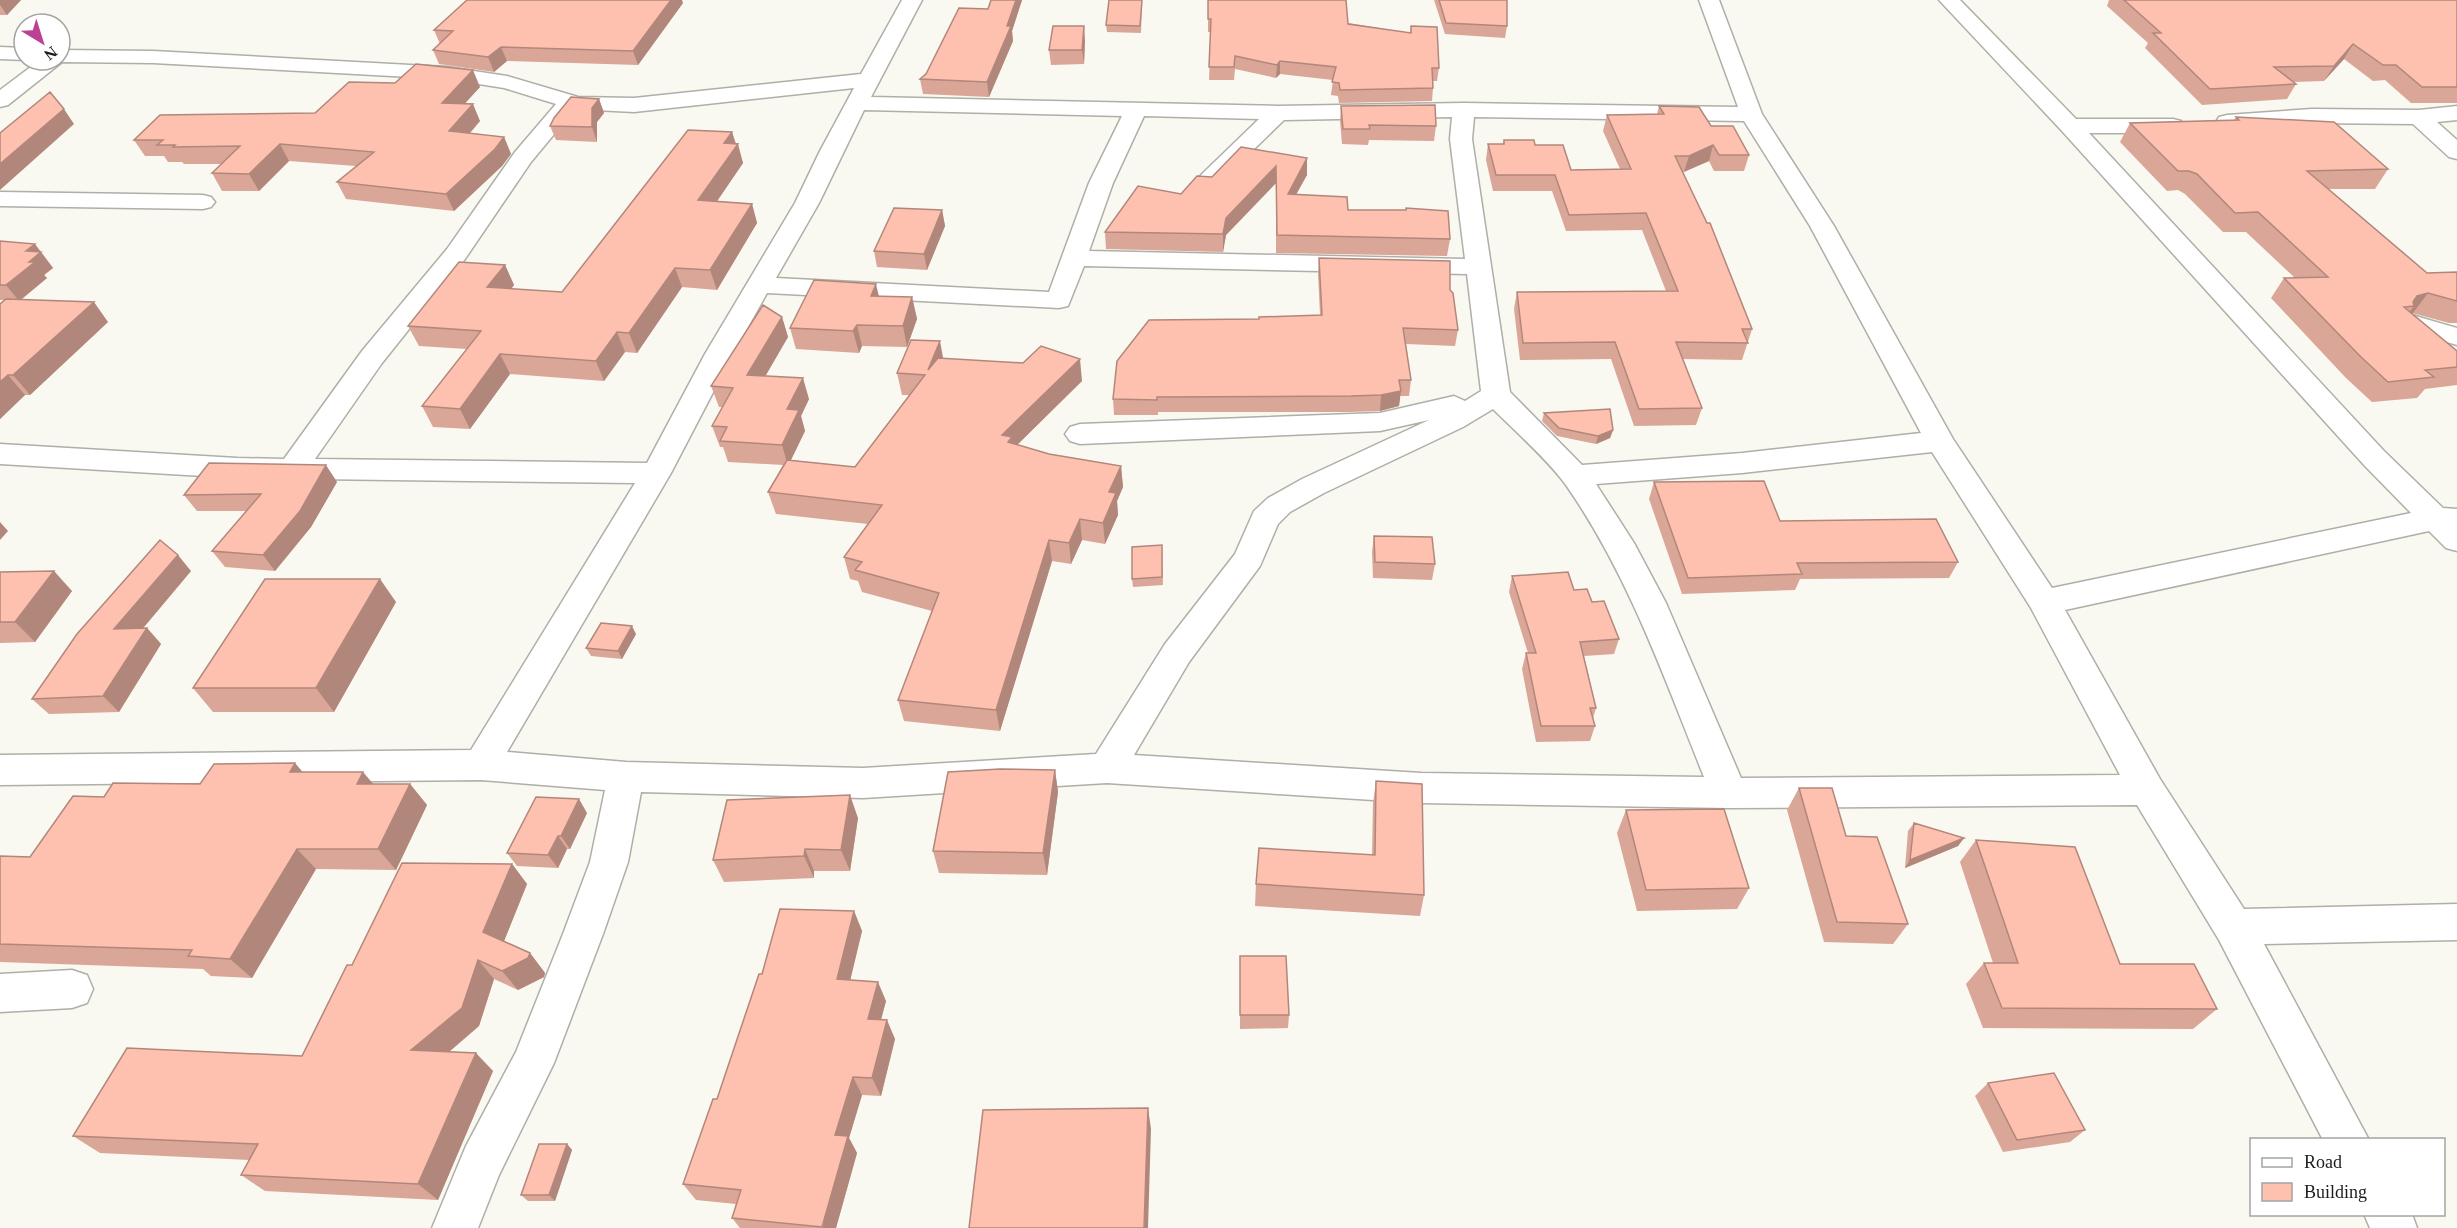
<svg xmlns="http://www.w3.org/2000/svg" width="2457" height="1228" viewBox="0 0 2457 1228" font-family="Georgia,serif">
<rect width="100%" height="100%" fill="#f9f8f1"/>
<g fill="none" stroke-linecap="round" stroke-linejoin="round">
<defs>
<path id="minor" d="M902,0H922L871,97L1278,106L1464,103L1738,107L1699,0H1719L1762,114L1834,226L1953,439L2052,588L2411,513L2364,465L2062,131L1939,0H1960L2076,119H2173L2181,121L2184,126L2181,131L2173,133H2089L2384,451L2443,508L2457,509V551L2446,548L2429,531L2065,610L2160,779L2244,909L2457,904V940L2264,944L2369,1140H2323L2219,940L2137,805L1729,808L1421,803L1107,783L863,798L641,792L628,862L603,934L554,1063L499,1175L478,1228H432L466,1146L516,1052L563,934L590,862L605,790L481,780L0,785V755L471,750L635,483L237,478L0,464V444L237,458L284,459L362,351L447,249L515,152L556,104L504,88L447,79L153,63L62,62L8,105L0,107V90L40,60H60V50L153,51L447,67L507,76L578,97L634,98L861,74ZM854,88L820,151L795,203L705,354L647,463L315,459L382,363L465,259L531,162L575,109L634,112ZM864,110L1122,116L1089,183L1049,292L776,278L819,203ZM1144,116L1259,119L1202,174L1198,179L1202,184L1210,186L1218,184L1284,120L1452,117L1450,139L1465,259L1089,251L1113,183ZM1474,117L1744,121L1810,226L1921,433L1742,453L1582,465L1510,392L1472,139ZM1084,266L1467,274L1481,391L1465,401L1454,396L1380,413L1080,424L1070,427L1065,434L1070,441L1080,444L1380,431L1429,420L1302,479L1268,498L1254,511L1235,554L1165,644L1096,754L863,768L626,762L507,752L671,473L733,354L767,293L1059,308L1068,306ZM1493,409C1515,431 1548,460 1566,485C1628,574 1664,677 1704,777L1421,773L1134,755L1189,662L1260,566L1278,524L1290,512L1324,493L1463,427ZM1932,452L2031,608L2120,775L1741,778L1666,603L1634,543L1596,484L1742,473Z
M0,47L24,48L25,60L0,59Z
M2457,106V120L2437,122L2457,140V159L2449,157L2413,124L2312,123L2227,129L2219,127L2216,122L2219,117L2227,115L2312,109L2419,110Z
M0,192L203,195L211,197L215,202L211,207L203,209L0,206Z
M2412,315L2457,328V345L2403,329L2399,323L2403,317Z
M72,970L87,975L93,989L87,1003L72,1008L0,1012V974Z
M2364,1214H2412L2417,1228H2370Z"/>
</defs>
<use href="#minor" stroke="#afaea7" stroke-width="3"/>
<use href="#minor" fill="#fff" fill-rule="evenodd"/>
</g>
<path fill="#daa697" d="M0,0H21L7,15H0Z
M991,0H1022L1012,31L1013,41L989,97L923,94L920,79L988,9Z
M1142,0L1141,33L1107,32L1106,25Z
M1208,0L1410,33L1411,26L1439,68L1437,81H1433V88L1432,101L1339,103L1338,96L1331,95L1333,80L1280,74L1276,78L1235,69L1234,80H1209L1211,32H1208Z
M1434,0H1507V26L1505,38L1445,34Z
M2109,0H2457V103H2411L2385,80L2373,81L2344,59L2324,81L2294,82L2296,84L2287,99L2202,105L2145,48L2148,43L2107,6Z
M683,3L638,65L507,61L494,72L439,64L433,50L440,44L434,30Z
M1085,40L1084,64L1051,65L1049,50Z
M480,87L464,104L480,121L470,133L504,137L511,154L502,166L454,211L346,199L337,182L356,166L289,161L259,191H222L212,173L222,164H184L182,162H168L164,156H145L134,140L315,113Z
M599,99L604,113L597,122V142L556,140L550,126Z
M1341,106L1436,126L1434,141L1369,140L1368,145L1342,144L1340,121Z
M1659,106L1711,126L1749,155L1744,171H1714L1709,161L1683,172L1752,329L1742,360L1683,359L1702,408L1696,425L1634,426L1611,359L1520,360L1514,309L1517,292L1666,291L1642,230L1566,231L1552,191H1493L1486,160L1488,144H1503L1504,140L1535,145L1571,170L1620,169L1603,131L1607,115L1657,114Z
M2236,117L2388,169L2375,189H2329L2427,273L2457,272V323H2449L2412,313L2457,351V385L2425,389L2417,398L2372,402L2346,378L2271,298L2284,278H2295L2246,232H2223L2185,194L2178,190L2167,191L2120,142L2130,123L2234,120Z
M732,132L743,163L717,201L752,204L757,223L717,290L682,287L637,353L625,352L604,381L510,374L470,429L433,427L422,406L467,349L419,346L408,326L505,265L514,285L511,289L562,292Z
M1307,175L1296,194L1348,210L1450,239L1447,256L1276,253V183L1226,235L1223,252L1106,249L1105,232L1181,194L1212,177Z
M942,210L945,226L927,270L877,267L874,251Z
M0,241L41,252L53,268L44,275L47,278L21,300L108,322L30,395H25L0,419V304L4,300H0Z
M1319,258L1450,290L1458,330L1455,346L1406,344L1411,380L1409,396H1400L1399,406L1380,411L1349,412H1158V415H1114L1113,399L1259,319L1320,315L1318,273Z
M879,297H912L917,319L907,347L862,346L859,353L796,349L790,328Z
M782,317L788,337L765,376L809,399L801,416L805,431L791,460L855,467L909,395H902L897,373L943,358L1082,381L1017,445L1049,454L1121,466L1123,487L1117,501L1118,515L1105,544L1082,540L1071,564L1052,561L1000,731L904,721L898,700L932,611L862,592L858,581L850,579L844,557L868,524L776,514L768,492L783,465L728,462L723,447H720L712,426L722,407H719L711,386Z
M1544,413L1613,430L1610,438L1596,444L1557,436L1542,421Z
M337,482L311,527L275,571L225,567L212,551L247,511H197L184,495Z
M1654,482L1780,521L1958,562L1949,578L1800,579L1795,590L1682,594L1649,499Z
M1374,536L1435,564L1432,580L1373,578L1372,552Z
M1162,545L1163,585L1133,587L1132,579Z
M191,571L143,628H147L161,644L119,712L49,714L32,699Z
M0,572L72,591L35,642L0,643Z
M1512,576L1574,590L1592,602L1619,639L1614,654L1584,656L1596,708L1593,718L1595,726L1590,741L1536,742L1522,669L1526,653H1528L1509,592Z
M396,602L334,712H213L193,688Z
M636,634L622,659L591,656L586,648Z
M1055,770L1058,792L1047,875L939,873L933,851Z
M1376,781L1424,895L1420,916L1255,906L1256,884L1372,855L1373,803Z
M200,784H410L427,805L396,870L316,869L252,978L211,976L203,969L0,962V856L30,857L104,797Z
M1799,788L1846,836L1908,924L1893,944L1824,942L1787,810Z
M1626,810L1749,888L1737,909L1637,911L1617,833Z
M587,813L570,849H567L558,868L517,866L507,853Z
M858,818L850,871H814V878L724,882L713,860Z
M1914,823L1964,838L1958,846L1905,868L1908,831Z
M1976,840L2120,964L2217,1009L2193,1029L1983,1028L1966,984L1984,963H1993L1960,862Z
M512,864L527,884L504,941L530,953L545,973L544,977L518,990L494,979L479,1026L449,1052L493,1071L438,1200L265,1191L241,1175L250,1160L100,1153L73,1136L302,1056L352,965Z
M854,911L862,931L850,980L886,1001L881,1020L895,1039L881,1096L862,1095L849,1138L857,1153L836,1228H740L732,1218L736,1204L696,1200L683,1184L717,1099L762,974Z
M1240,956L1289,1015L1288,1028L1240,1029Z
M1988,1083L2085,1130L2070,1142L2003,1152L1975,1096Z
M567,1144L572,1150L555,1201H528L521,1195Z"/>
<path fill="#b2877b" d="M0,0H21L7,15L0,5Z
M671,0H682L683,3L638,65L633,51Z
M1016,0H1022L1012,31L1013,41L989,97L987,82Z
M1084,26L1085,40L1084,64L1082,50Z
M2353,44L2344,59L2324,81L2334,66Z
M501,47L507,61L494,72L488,57Z
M1280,61V74L1276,78L1277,65Z
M473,70L480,87L450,120L442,103Z
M599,99L604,113L597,122V142L592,127V108Z
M473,104L480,121L457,148L449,131Z
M64,109L74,124L0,190V164Z
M732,132L736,146L738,144L743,163L705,219L698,200L724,143Z
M504,137L511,154L502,166L454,211L446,194Z
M280,144L289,161L259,191L249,174Z
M1713,145L1709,161L1684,172L1689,156Z
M1307,158V175L1287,211L1288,194Z
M1276,166V183L1226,235L1223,252V234L1226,218Z
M752,204L757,223L717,290L710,270Z
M942,210L945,226L927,270L924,254Z
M35,244L53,268L44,275L47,278L19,301L6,285L26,251Z
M505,265L514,285L497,306L487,287Z
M675,268L682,287L637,353L629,333Z
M876,284L881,305L871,296Z
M2428,293L2413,313L2408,314L2414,306L2408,307L2417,296Z
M912,297L917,319L907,347L903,326Z
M94,302L108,322L30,395L13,375Z
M782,317L788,337L754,396L747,375Z
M857,325L862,346L859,353L853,331Z
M617,332L625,352L604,381L596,361Z
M940,341L944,363L928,370Z
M500,354L510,374L470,429L460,409Z
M1080,359L1082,381L1014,448L1002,435Z
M8,375L25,395L0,419V382Z
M803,378L809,399L801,416L805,431L788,466L782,445L787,409Z
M1401,391L1399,406L1380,411L1381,395Z
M1613,430L1610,438L1596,444L1598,436Z
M326,465L337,482L311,527L275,571L263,555Z
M1121,466L1123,487L1117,501L1118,515L1105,544L1103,523L1109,492Z
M1080,519L1082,540L1071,564L1069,543Z
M0,522L8,531L0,540Z
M1049,540L1052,561L1000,731L996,710Z
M178,555L191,571L129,645L114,629Z
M54,571L72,591L35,642L15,622Z
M380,579L396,602L334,712L316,688Z
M632,626L636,634L622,659L618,651Z
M147,628L161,644L119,712L103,696Z
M295,763L313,784L290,772Z
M1055,770L1058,792L1047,875L1043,853Z
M363,772L381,793L357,784Z
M410,784L427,805L396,870L378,849Z
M850,795L858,818L850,871L841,850Z
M579,799L587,813L570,849L561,836Z
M558,836L567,849L558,868L548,855Z
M1964,838L1958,846L1905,868L1910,860Z
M297,849L316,869L252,978L230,959Z
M805,849L814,871V878L804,856Z
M512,864L527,884L500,951L483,932Z
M854,911L862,931L846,998L837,979Z
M530,953L545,973L544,977L518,990L502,971Z
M478,960L494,979L479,1026L430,1068L411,1050Z
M878,982L886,1001L876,1038L868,1019Z
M887,1020L895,1039L881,1096L872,1078Z
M476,1053L493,1071L438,1200L418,1184Z
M853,1077L862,1095L849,1138L857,1153L836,1228H823L835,1135Z
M1148,1108L1151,1129L1148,1228H1144Z
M567,1144L572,1150L555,1201L549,1195Z"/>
<path fill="#fec1b0" stroke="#b2877b" stroke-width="1.5" d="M467,0H671L633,51L501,47L488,57L433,50L453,31L434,30Z
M991,0H1016L1007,26H1011L987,82L920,79L926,74L959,8L988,9Z
M1109,0H1142L1140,26L1106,25Z
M1208,0H1346L1348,24L1411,33V26L1437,27L1439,68H1432L1433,88L1340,90L1339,83L1332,82L1336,67L1280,61L1277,65L1235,56L1234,67H1209L1211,19H1208Z
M1439,0H1507V26L1446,23Z
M2124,0H2457V87H2422L2396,65H2383L2353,44L2334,66L2274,67L2296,84L2210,89L2153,33H2161Z
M1053,26H1084L1082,50H1049Z
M416,64L473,70L442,103L473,104L449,131L504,137L495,149L446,194L337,182L374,152L280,144L249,174L212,173L240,146L173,147L175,145H157L163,140H134L160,115L315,113L349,82L395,83Z
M50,92L64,109L0,164V133Z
M571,97L599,99L592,108V127L550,126L554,118Z
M1435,105L1436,126L1369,125L1370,129H1343L1341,106Z
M1659,106L1699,107L1711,126H1733L1749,155H1719L1713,145L1689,156H1675L1707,223H1710L1752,329H1742L1748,343L1676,342L1702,408L1639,409L1615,342L1523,343L1517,292L1678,291L1646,213L1569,215L1555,175H1496L1488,144H1504V140H1534L1535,145H1563L1571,170L1631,169L1607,115L1664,114Z
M2236,117L2334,122L2388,169L2307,171L2427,273L2457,272V301L2428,293L2417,296L2413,302L2414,306L2404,307L2457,351V367L2425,370L2434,377L2388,382L2361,357L2284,278L2328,277L2258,212L2235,213L2197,174L2189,171H2178L2130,123L2239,120Z
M688,130L732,132L724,143L738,144L698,200L752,204L710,270L675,268L629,333L617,332L596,361L500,354L460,409L422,406L481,331L408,326L459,262L505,265L487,287L562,292Z
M1241,147L1307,158L1288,194L1347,197L1348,210H1406V208L1448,211L1450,239L1277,235L1276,166L1226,218L1223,234L1105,232L1138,186L1181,194L1197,176L1212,177Z
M894,208L942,210L924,254L874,251Z
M0,241L35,244L26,251L41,252L29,262H35L6,285H0Z
M1319,258L1450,261V290L1453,293L1458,330L1403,328L1411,380H1399L1401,391L1381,395L1351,396L1157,397V400L1113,399L1117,361L1149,320L1259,319V317L1322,315Z
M814,280L876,284L871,296L912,297L903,326L857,325L853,331L790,328Z
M6,299L94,302L13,375H8L0,382V304Z
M763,305L782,317L747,375L803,378L787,409L799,410L782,445L720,441L727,427L712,426L733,388L711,386Z
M911,340L940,341L928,370L938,358L1023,363L1041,346L1080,359L1002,435L1012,437L1008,442L1049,454L1121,466L1109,492L1116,493L1103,523L1080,519L1069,543L1049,540L996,710L898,700L939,593L855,570L862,562L844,557L882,505L768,492L787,460L855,467L925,375L897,373Z
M1610,409L1613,430L1598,436L1559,428L1544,413Z
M209,463L326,465L300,511L263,555L212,551L261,494L184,495Z
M1764,481L1780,521L1936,519L1958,562L1797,563L1802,574L1688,578L1654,482Z
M1374,536L1432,537L1435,564L1375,562Z
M160,540L178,555L114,629L147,628L103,696L32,699L77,634Z
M1162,545V577L1132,579V547Z
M54,571L15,622H0V572Z
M1568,572L1574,590L1587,589L1592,602L1604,601L1619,639L1580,642L1596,708H1590L1595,726H1541L1526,653H1536L1512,576Z
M265,579H380L316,688H193Z
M601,623L632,626L618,651L586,648Z
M295,763L290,772H363L357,784H410L378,849H297L230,959L188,956L192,950L0,944V856L30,857L73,796L104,797L113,783L200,784L214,764Z
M1000,769L1055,770L1043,853L933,851L948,772Z
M1376,781L1422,784L1424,895L1256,884L1259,848L1375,855Z
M1799,788H1832L1846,836L1877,837L1908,924L1837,922Z
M850,795L841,850L805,849L804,856L713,860L727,800Z
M536,797L579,799L561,836H558L548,855L507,853Z
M1724,809L1749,888L1646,890L1626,810Z
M1914,823L1964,838L1910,860Z
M1976,840L2075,847L2120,964H2194L2217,1009L2002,1008L1984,963H2018Z
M402,863L512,864L483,932L530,953L528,958L502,971L478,960L462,1008L411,1050L476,1053L418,1184L241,1175L258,1144L73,1136L127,1048L302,1056L347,965H352Z
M780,909L854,911L837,979L878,982L868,1019L887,1020L872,1078L853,1077L835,1135L848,1136L822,1227L732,1218L741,1190L683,1184L713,1099H717L759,974H762Z
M1240,956H1286L1289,1015H1240Z
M2054,1073L2085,1130L2017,1140L1988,1083Z
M1148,1108L1144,1228H969L983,1110Z
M539,1144H567L549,1195H521Z"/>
<rect x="2250" y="1138" width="195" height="78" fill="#ffffff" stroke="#a5a4a3" stroke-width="1.5"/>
<rect x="2262" y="1158" width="30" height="9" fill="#ffffff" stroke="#a5a4a3" stroke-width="1.5"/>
<text x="2304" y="1168" font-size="18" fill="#1d1c1a">Road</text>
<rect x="2262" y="1183" width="30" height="18" fill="#fec1b0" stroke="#a5a4a3" stroke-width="1.5"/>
<text x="2304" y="1198" font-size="18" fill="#1d1c1a">Building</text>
<g transform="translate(42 42) rotate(142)"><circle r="28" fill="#ffffff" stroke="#a5a4a3" stroke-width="1.5"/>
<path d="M0-4.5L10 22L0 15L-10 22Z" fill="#bc4192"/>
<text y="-9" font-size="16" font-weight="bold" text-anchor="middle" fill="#1d1c1a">N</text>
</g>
</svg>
